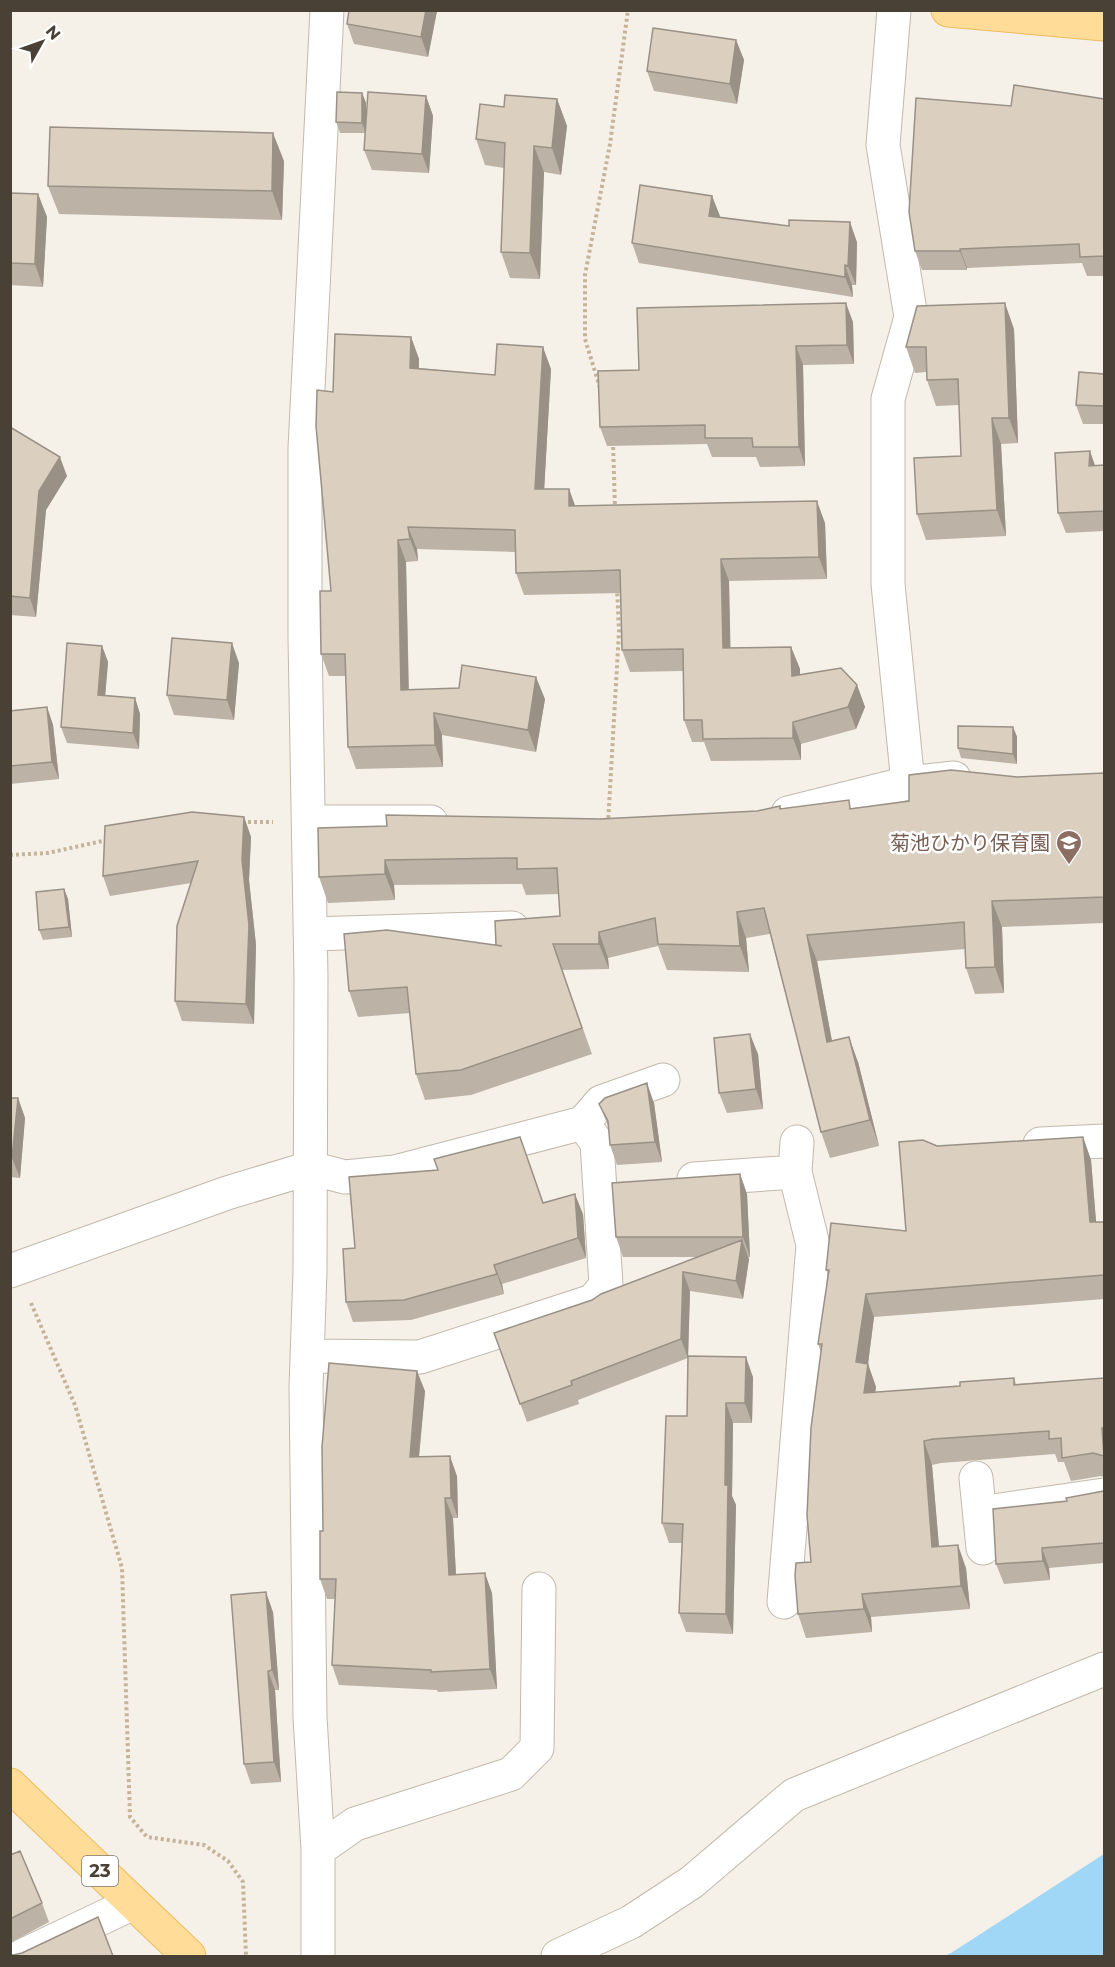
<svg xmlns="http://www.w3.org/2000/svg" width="1115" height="1967" viewBox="0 0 1115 1967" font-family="Montserrat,'Noto Sans JP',sans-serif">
<rect width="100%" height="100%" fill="#f5f1e9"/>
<path fill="#a1d7f6" d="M1104,1854V1956H944L951,1953Z"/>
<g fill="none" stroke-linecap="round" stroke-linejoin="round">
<defs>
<path id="minor" d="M894,10L883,145L911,317L888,399V584L908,783
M788,813L908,783L954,778
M310,822H431
M310,934L512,928
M583,1123L601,1102L663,1080
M1040,1144L1104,1141
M694,1179L795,1172
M10,1271L227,1193L310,1168L345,1177L395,1172L583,1123L597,1143L606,1285L593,1301L420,1357L307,1356
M976,1478L983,1548
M980,1513L1104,1495
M784,1602L813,1245L795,1172L797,1142
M318,1850L355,1824L511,1774L537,1748L539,1589
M22,1956L133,1903
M318,1956V1850L310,1717L306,1388L310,1271L311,977L305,637V448L327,10
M558,1956L631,1922L692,1882L794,1795L1104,1669"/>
<path id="major" d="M948,10L1104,24
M10,1785L189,1956"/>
</defs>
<use href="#minor" stroke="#c2b9aa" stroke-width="35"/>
<use href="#major" stroke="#edbc5f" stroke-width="35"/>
<path stroke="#c5b49a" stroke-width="4" stroke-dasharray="3 3" stroke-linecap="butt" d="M600,388L585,339V275L610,144L628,10
M613,441L615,509
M242,822H273
M608,824L619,631L617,588
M10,855L48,853L107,840
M31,1303L75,1405L122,1568L130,1817L147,1837L204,1845L228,1861L243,1882L246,1956"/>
<use href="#minor" stroke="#fff" stroke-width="33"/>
<use href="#major" stroke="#ffdd98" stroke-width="33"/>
</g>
<path fill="#bcb2a5" d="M437,11L428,57L354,44L347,24Z
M736,40L744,60L737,104L654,91L647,71Z
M362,93L366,103V133L426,96L433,116L429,173L372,170L364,150L366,133H340L336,122Z
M557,99L567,126L561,175L544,172L540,279L510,278L501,252L504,168L485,165L476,139L504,107Z
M1104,99V276H1087L1082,263L967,268V270H922L915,251L1011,106Z
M284,161L282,220L59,214L48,186Z
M10,193L38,194L47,217L43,287L10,285Z
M712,196L720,217L857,242L856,285H852L853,297L639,263L632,243Z
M853,322L854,364L803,365L805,466L760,467L756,457H712L707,444L607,446L600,427L639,370Z
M1014,329L1018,443L1001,444L1006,536L926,540L917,514L961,456L959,405L936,406L927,380L926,372L915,373L906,347Z
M411,337L419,359V368L495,375L551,369L544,489H569L575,506L825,523L827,579L729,581L730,648L791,647L800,669V675L857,685L865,707L856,729L801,744V760L711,761L704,742H692L684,720L683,671L630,672L622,650L621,593L524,595L516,573L515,552L417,549L418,561L406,562L409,690L545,699L536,752L442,735L443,767L356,769L348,747L346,676H329L321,654L331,591L333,392Z
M1104,374V424H1083L1076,405Z
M10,427L67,476L46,510L36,617L10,615Z
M1095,465H1104V531L1066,533L1058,513Z
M102,646L108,662L105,695L135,698L140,714L139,749L67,743L61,727Z
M239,663L234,720L174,715L167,695Z
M47,707L53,725L59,779L10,784V711Z
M1013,727L1017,737V764L961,758L958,748Z
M1104,773V923L1002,927L1004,993L975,994L966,968L965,949L817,961L832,1041L858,1062L879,1146L830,1158L821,1132L770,934L746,938L749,972L667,970L658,946L608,958L609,969L562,970L592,1054L471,1095L425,1100L416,1074L410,1013L358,1017L349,991L496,945L560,916L559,894L526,895L522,884L394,885L395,900L328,903L319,877L318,828L600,819L757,811L781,808H852L909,801L1017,777Z
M244,817L251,837L249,880L256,945L254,1024L182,1021L175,1001L191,883L110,896L103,876Z
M64,889L68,899L72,937L43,940L39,930Z
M758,1054L763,1109L727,1113L719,1093Z
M10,1098H18L25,1118L20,1178L10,1177Z
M654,1103L662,1162L617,1165L610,1145L609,1128L599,1104Z
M1083,1137L1091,1160L1096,1222H1104V1299L874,1317L868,1364L876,1387L875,1392L960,1386L1014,1378L1016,1384L1104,1378V1477L1101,1476L1071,1481L1064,1462H1058L1055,1454L941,1463L932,1465L939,1547L966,1568L970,1609L871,1617L872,1632L806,1638L798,1614L811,1562L821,1352L818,1344L829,1276L826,1270L906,1231L937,1146Z
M740,1174L747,1194L750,1257H748L749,1259L743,1299L690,1291L688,1358L578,1400L579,1404L527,1422L494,1333L592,1300L699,1257H623L616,1237Z
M544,1203L583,1214L586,1258L502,1284L504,1294L411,1320L353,1322L346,1302L355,1248Z
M753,1377L752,1423H733L732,1496L736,1505L733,1634L686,1632L679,1613L682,1543H669L662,1523L687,1416Z
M425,1391L419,1457L457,1476L458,1518H453L456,1575L492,1593L497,1689L438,1692L437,1690L339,1685L332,1665L335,1599H327L320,1579L323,1531Z
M1104,1491V1563L1049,1568L1050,1580L1004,1584L996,1564L1067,1501Z
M273,1612L279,1690H275L281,1782L251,1784L244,1764Z
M10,1855L42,1903L49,1922L10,1943Z"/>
<path fill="#999186" d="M426,10H436L437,11L428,57L421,37Z
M736,40L744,60L737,104L730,84Z
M362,93L366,103V133L362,123Z
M426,96L433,116L429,173L422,154Z
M557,99L567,126L561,175L552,148Z
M273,133L284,161L282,220L272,191Z
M534,146L544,172L540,279L530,253Z
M38,194L47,217L43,287L35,264Z
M712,196L720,216L717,236L709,216Z
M850,222L857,242L856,285L848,266Z
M960,249L967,268V270L960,251Z
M845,265L852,285L853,297L845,277Z
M846,303L853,322L854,364L847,345Z
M1005,303L1014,329L1018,443L1009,418Z
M411,337L419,359L418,390L410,368Z
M796,346L803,365L805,466L799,447Z
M543,347L551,369L543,511L535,489Z
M992,418L1001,444L1006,536L997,510Z
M1090,451L1097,471L1089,466Z
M60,457L67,476L46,510L36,617L30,598L39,491Z
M569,489L577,511L569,506Z
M817,501L825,523L827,579L819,557Z
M408,527L417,549L418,561L410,539Z
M398,540L406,562L409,712L401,690Z
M721,559L729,581L731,670L723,648Z
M232,643L239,663L234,720L227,700Z
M102,646L108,662L104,711L98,695Z
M791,647L800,669V698L792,676Z
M536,677L545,699L536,752L528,730Z
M857,685L865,707L856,729L848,707Z
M135,698L140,714L139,749L133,733Z
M47,707L53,725L59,779L52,762Z
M434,713L442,735L443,767L435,745Z
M793,722L801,744V760L793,738Z
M1013,727L1017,737V764L1013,754Z
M244,817L251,837L249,880L256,945L254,1024L246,1004L242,860Z
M385,860L394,885L395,900L385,874Z
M64,889L68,899L72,937L69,927Z
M992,901L1002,927L1004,993L995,967Z
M737,912L746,938L749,972L740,946Z
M599,932L608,958L609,969L599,944Z
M807,935L817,961L837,1068L827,1042Z
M750,1034L758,1054L763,1109L756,1089Z
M849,1037L858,1062L879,1146L870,1120Z
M647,1083L654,1103L662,1162L655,1142Z
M18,1098L25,1118L20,1178L12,1158Z
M1083,1137L1091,1160L1098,1245L1090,1222Z
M740,1174L747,1194L750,1257L743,1237Z
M575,1194L583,1214L586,1258L578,1238Z
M742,1240L749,1259L743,1299L736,1281Z
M494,1265L502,1284L504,1294L497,1274Z
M683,1272L690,1291L688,1358L681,1339Z
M866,1294L874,1317L868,1364L876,1387L872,1417L864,1393L856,1362Z
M746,1357L753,1377L752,1423L745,1403Z
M417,1371L425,1391L417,1477L410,1457Z
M726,1403L733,1423L732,1496L736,1505L733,1634L726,1614L725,1485Z
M1102,1428L1104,1435V1455Z
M924,1441L932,1465L941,1570L932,1547Z
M450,1456L457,1476L458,1518L451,1498Z
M445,1498L453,1518L457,1595L449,1575Z
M958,1545L966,1568L970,1609L961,1586Z
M1042,1548L1049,1568L1050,1580L1043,1561Z
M485,1573L492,1593L497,1689L490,1669Z
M266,1592L273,1612L279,1690L272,1670Z
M862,1594L871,1617L872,1632L864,1609Z
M268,1671L275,1690L281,1782L274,1762Z"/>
<path fill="#dbcfc0" stroke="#999186" stroke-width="1.5" d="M349,10H426L421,37L347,24Z
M653,28L736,40L730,84L647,71Z
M1014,85L1104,99V256L1080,257L1079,244L960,249V251H915L909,212L916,98L1011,106Z
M337,92L362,93V123L336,122Z
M368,92L426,96L422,154L364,150Z
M505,95L557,99L552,148L534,146L530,253L501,252L505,143L476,139L480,104L504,107Z
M50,127L273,133L272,191L48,186Z
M640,185L712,196L709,216L789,226V220L850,222L848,266L845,265V277L632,243Z
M10,193L38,194L35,264L10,263Z
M846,303L847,345L796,346L799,447H753L752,438H705V425L600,427L598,371L639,370L637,308Z
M1005,303L1009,418H992L997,510L917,514L914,458L961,456L958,379L927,380L926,347H906L917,306Z
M335,334L411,337L410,368L495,375L497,344L543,347L535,489H569V506L817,501L819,557L721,559L723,648L791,647L792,676L841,668L857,685L848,707L793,722V738L703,739L702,720H684L683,649L622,650L620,570L516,573L515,530L408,527L410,539L398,540L401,690L459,688L462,665L536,677L528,730L434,713L435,745L348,747L345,654H321L320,591H331L316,426L317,390L333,392Z
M1079,372L1104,374V406L1076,405Z
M10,427L60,457L39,491L30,598L10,596Z
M1090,451L1089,466L1104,465V511L1058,513L1055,453Z
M172,638L232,643L227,700L167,695Z
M67,643L102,646L98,695L135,698L133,733L61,727Z
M47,707L52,762L10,766V711Z
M958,726L1013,727V754L958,748Z
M951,770L1017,777L1104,773V897L992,901L995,967L966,968L964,922L807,935L827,1042L849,1037L870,1120L821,1132L764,908L737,912L740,946L658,944L655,918L599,932V944H553L582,1028L461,1070L416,1074L407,987L349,991L344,934L387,930L502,946L496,945L495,921L560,916L557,868L517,869V858L385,860V874L319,877L318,828L387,826L386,815L600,819L757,811L780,806V809L849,800L850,809L909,801V775Z
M192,812L244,817L242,860L249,925L246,1004L175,1001L177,926L198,861L103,876L105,826Z
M64,889L69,927L39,930L36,892Z
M750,1034L756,1089L719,1093L714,1038Z
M647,1083L655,1142L610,1145L608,1121L599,1104L605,1098Z
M10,1098H18L12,1158H10Z
M520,1137L543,1203L575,1194L578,1238L494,1265L497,1274L404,1300L346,1302L343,1249L355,1248L349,1177L438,1170L434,1159Z
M1083,1137L1090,1222H1104V1275L866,1294L856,1362L868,1364L864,1393L960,1386V1382L1014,1378V1385L1104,1378V1428H1102L1104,1456L1093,1453L1062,1458L1061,1438L1049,1439V1431L933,1439L924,1441L932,1547L958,1545L961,1586L862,1594L864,1609L798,1614L795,1576L796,1563L811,1562L807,1515L811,1428L822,1344H818L829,1270H826L831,1223L906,1231L899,1142L923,1140L937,1146Z
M740,1174L743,1237H616L612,1183Z
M742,1240L736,1281L683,1272L681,1339L571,1381L572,1385L520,1404L494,1333L592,1300L601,1294Z
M688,1356L746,1357L745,1403H726L725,1485H728L726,1614L679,1613L683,1524L662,1523L666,1416H687Z
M329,1363L417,1371L410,1457L450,1456L451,1498H445L449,1575L485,1573L490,1669L431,1672V1670L332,1665L336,1579H320V1531H323L322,1447Z
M1104,1491V1543L1042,1548L1043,1561L996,1564L993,1509L1067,1501L1066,1498Z
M266,1592L272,1670L268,1671L274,1762L244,1764L231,1595Z
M20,1851L42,1903L10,1919V1855Z
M98,1917L113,1956H10V1954L13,1955L22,1953Z"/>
<defs>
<symbol id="school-pin" viewBox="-11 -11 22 30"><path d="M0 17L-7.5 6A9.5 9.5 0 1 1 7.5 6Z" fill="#8d6e63" stroke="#fff"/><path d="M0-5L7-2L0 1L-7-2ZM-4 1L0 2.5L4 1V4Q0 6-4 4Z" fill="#fff"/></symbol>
</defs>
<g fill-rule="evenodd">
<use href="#school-pin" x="1054" y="828" width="30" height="40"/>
</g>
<g text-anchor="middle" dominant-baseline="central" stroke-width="5" stroke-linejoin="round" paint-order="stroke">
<rect fill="#fff" stroke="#807a72" stroke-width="1.5" x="82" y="1856" width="36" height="30" rx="4.5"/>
<g font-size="18" font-weight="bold" fill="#4a4136">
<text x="100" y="1871">23</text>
</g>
<g font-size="20" fill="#785e54" stroke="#fff" text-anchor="end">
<text x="1050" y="843">菊池ひかり保育園</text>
</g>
</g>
<rect width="1115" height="1967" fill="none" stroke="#4a4136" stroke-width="24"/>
<g transform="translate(42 42) rotate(50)" stroke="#ffffff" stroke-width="4.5" paint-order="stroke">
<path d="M0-4.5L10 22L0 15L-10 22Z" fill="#4a4136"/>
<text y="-9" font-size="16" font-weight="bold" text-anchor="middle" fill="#4a4136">N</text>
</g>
</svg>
